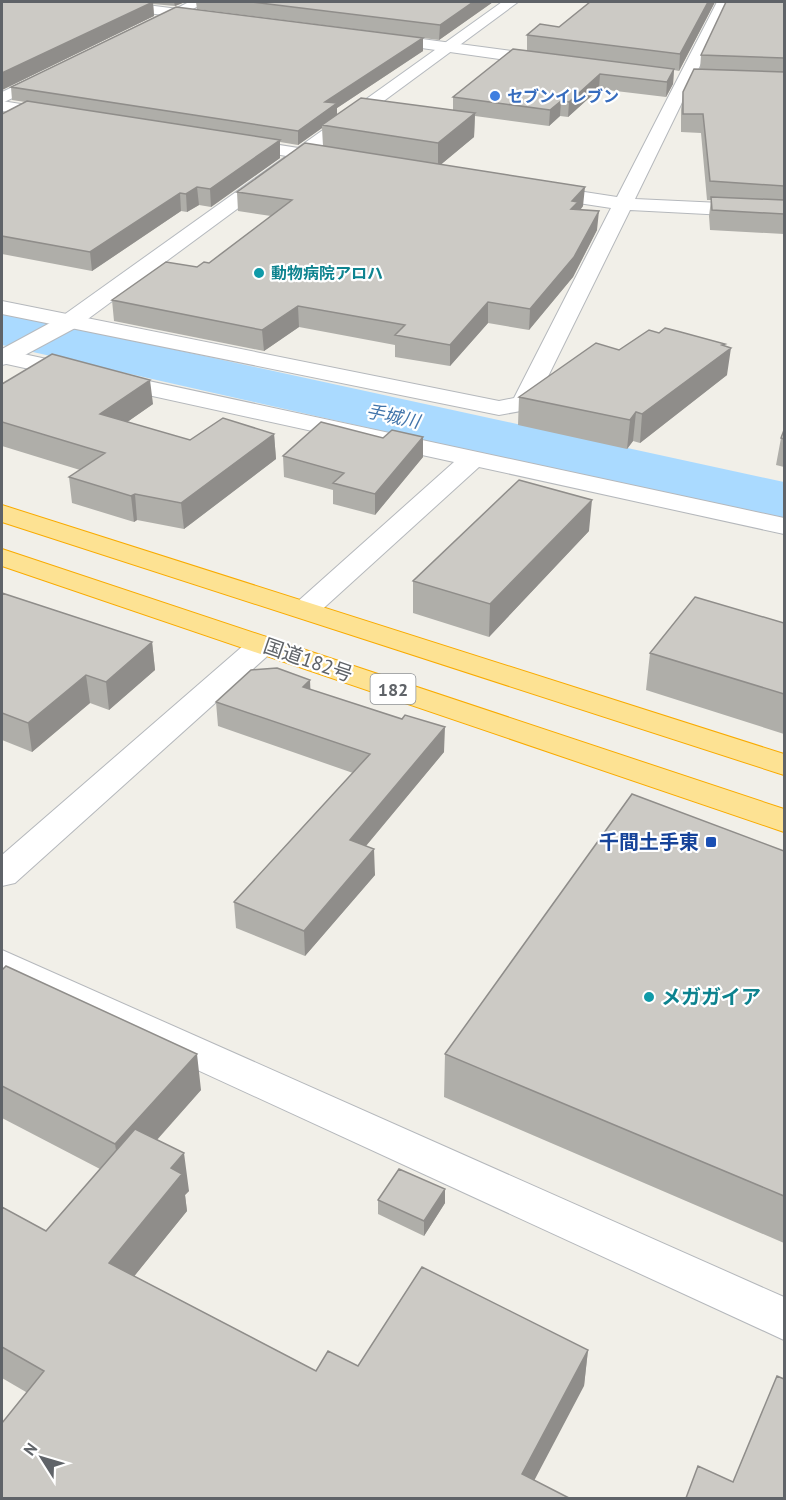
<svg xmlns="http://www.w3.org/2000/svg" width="786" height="1500" viewBox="0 0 786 1500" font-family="'PT Sans','Noto Sans JP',sans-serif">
<rect width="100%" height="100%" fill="#f1efe8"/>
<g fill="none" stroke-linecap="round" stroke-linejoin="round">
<path fill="#aadaff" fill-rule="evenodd" d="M2,312L784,482V522L2,345Z"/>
<defs>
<path id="street" d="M86,2H123L210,13L217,17L210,21L93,6Z
M717,2H731L635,199L784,206V218L630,210L532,409L499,415L2,314V301L499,401L514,398L611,208L539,197L529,191L539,185L617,197Z
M377,33L549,56L557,61L549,66L372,41L369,38L372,35Z
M2,101L58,110L67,115L58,120L2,111Z
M236,138L336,154L345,159L336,164L230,147L227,143L230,139Z
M5,350L784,518V534L479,467L316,615L306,618L296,615L291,609L296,603L454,462L2,363V351Z
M262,636L273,639L277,645L273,651L15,883L2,886V855L251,639Z
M2,950L784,1297V1340L2,980Z"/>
<path id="secondary" d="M189,2H206L151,31H141L138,28Z
M502,2H518L77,327L10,363L2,365V349L61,317Z
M51,69L59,74L57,77L2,103V92Z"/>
<path id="highway" d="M2,505L784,754V775L2,522Z
M2,549L784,809V832L2,566Z"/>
</defs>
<use href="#street" stroke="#b5b8bc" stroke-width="2"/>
<use href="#secondary" stroke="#b6babf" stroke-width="2"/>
<use href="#highway" stroke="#f9ab00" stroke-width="2"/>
<use href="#street" fill="#fff" fill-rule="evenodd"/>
<use href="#secondary" fill="#fff" fill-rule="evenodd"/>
<use href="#highway" fill="#fde293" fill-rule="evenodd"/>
</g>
<path fill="#afaea9" d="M2,2H185L175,6L153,4L154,16L2,90Z
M196,2H493L439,40L197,9Z
M715,2L679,71L674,70L673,84L666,97L599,89L568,117L560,116L549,126L475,116L474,137L440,165L583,206L580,210L597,230L573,277L529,330L488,323L450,366L395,357V345L299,327L264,351L114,321L112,300L209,263L271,216L238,211L237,192L323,146L322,128L298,145L280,142V158L211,207L199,205L187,212L181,211L92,271L2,254V114L25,102L12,100L11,87L423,38V51L337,108V115L453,110V97L527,50V35L559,27Z
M784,2V234L710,230L709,216L711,200H707L701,133L681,132V110L683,92L700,69L701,55Z
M659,333L724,346L727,375L640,443L633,441L627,449L518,425L519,397Z
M2,384L153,404L127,422L190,440L274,434L276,459L184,529L137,520L134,522L72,503L69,477L80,470L2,446Z
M784,430V467L776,465L781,438Z
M283,456L423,457L375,515L333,504V490L284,477Z
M589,531L489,637L413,613V581Z
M2,593L152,642L155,670L109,710L90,703L32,752L2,740Z
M784,623V734L646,690L650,653Z
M310,689L444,752L366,846L375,875L305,956L236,928L234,902L353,773L218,726L216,702Z
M784,851V1243L444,1097L445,1054Z
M2,970L201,1090L157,1140L189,1191L185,1195L187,1211L134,1276L316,1371L358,1366L588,1350L584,1386L26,1392L2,1378V1207L46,1231L100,1169L2,1118Z
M378,1200L445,1203L424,1236L378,1214Z"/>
<path fill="#8f8d8a" d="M153,2L154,16L2,90V73Z
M174,2H185L175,6Z
M473,2H493L439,40L440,25Z
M708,2H715L679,71L680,54Z
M423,38V51L337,108V117L322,125V128L298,145V131L325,102Z
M674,69L673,84L666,97L667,82Z
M600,74L599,89L568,117L569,102Z
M561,101L560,116L549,126L550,110Z
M475,113L474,137L438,167V143Z
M280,140V158L211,207L210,189Z
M197,187L199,205L187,212L186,194Z
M585,187L583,206L578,213L570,229L572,201Z
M180,193L181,211L92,271L90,252Z
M599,211L597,230L573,277L529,330L530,309Z
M488,302V323L450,366V345Z
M298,306L299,327L264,351L262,330Z
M725,344L723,353L731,348L727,375L640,443L642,414Z
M150,380L153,404L103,439L100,414Z
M636,412L633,441L627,449L630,420Z
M274,434L276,459L184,529L181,503Z
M423,437V457L375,515V494Z
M135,494L137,520L134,522L131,496Z
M592,500L589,531L489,637L490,604Z
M152,642L155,670L109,710L106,682Z
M86,675L90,703L32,752L28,723Z
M310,680L311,704L303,687Z
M445,727L444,752L350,865V840Z
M374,849L375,875L305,956L304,931Z
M197,1054L201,1090L121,1180L115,1144Z
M184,1153L189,1191L185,1195L187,1211L115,1300L109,1263L171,1168Z
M445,1189V1203L424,1236V1221Z
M588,1350L584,1386L525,1498L522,1474Z"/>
<path fill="#cccac5" stroke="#8f8d8a" stroke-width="1.5" d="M2,2H153L2,73Z
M251,2H473L440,25Z
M590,2H708L680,54L527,35L540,24L559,27Z
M726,2H784V58L701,55Z
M176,7L423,38L325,102L337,103L298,131L11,87Z
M513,49L674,69L667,82L600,74L569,102L561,101L550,110L453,97Z
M694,69L784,72V186L710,181L703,114H683V92Z
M361,98L475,113L438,143L322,125Z
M27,101L280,140L210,189L197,187L186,194L180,193L90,252L2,236V114Z
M305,143L585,187L572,201L578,202L571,209L599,211L574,257L530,309L488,302L450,345L395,335L405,325L298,306L262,330L112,300L166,262L197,267L204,262L209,263L292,200L237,192Z
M711,197L784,200V214L712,210Z
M665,328L677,331L725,344L722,345L731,348L642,414L636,412L630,420L519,397L596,343L619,350L649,330L659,333Z
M52,354L150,380L100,414L190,440L223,418L274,434L181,503L135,494L131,496L69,477L105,453L2,422V384Z
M321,422L383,438L392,430L423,437L375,494L333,483L344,473L283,456Z
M784,430V439L781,438Z
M519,480L592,500L490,604L413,581Z
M2,593L152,642L106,682L86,675L28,723L2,713Z
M695,597L784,623V694L650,653Z
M277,668L310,680L303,687L402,719L405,715L445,727L350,840L374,849L304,931L234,902L370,754L216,702L251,670Z
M632,794L784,851V1196L445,1054Z
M6,966L197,1054L115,1144L2,1086V970Z
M135,1129L184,1153L171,1168L182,1174L109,1263L316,1371L328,1351L358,1366L422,1267L588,1350L522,1474L569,1498H2V1423L44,1371L2,1347V1207L46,1231Z
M399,1169L445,1189L424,1221L378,1200Z
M777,1376L784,1379V1498H686L698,1466L733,1482Z"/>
<circle fill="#3f7fe0" stroke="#fff" stroke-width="2" cx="495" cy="96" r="6"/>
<g fill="#0f9aa8" stroke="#fff" stroke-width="2">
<circle cx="259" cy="273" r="6"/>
<circle cx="649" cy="997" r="6"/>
</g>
<rect fill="#1a4fb4" stroke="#fff" stroke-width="2" x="705" y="836" width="12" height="12" rx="3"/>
<g text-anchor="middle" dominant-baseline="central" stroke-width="4.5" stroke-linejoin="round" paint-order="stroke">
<g font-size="16" font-weight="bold" fill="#366cbe" stroke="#fff" text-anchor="start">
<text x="507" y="96">セブンイレブン</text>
</g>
<g font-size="16" font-weight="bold" fill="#0d838f" stroke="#fff" text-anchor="start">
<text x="271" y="273">動物病院アロハ</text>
</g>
<g font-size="18" font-style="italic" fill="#4174aa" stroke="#fff">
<text transform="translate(393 416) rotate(12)">手城川</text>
</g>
<rect fill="#fff" stroke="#8f9295" stroke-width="1.5" x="370.5" y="674" width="45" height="30" rx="4.5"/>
<g font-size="18" font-weight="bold" fill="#5f6368">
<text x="393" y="689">182</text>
</g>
<g font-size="20" fill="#5f6368" stroke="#fff">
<text transform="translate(308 660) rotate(19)">国道182号</text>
</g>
<g font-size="20" font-weight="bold" fill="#164399" stroke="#fff" text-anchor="end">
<text x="699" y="842">千間土手東</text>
</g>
<g font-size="20" font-weight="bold" fill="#0d838f" stroke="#fff" text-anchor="start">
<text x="661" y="997">メガガイア</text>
</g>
</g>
<rect width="786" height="1500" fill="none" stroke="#5f6368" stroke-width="6"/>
<g transform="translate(42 1458) rotate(307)" stroke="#ffffff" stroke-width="4.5" paint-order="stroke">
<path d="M0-4.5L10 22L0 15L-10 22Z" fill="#5f6368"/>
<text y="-9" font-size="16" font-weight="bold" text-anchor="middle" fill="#5f6368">N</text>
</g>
</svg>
